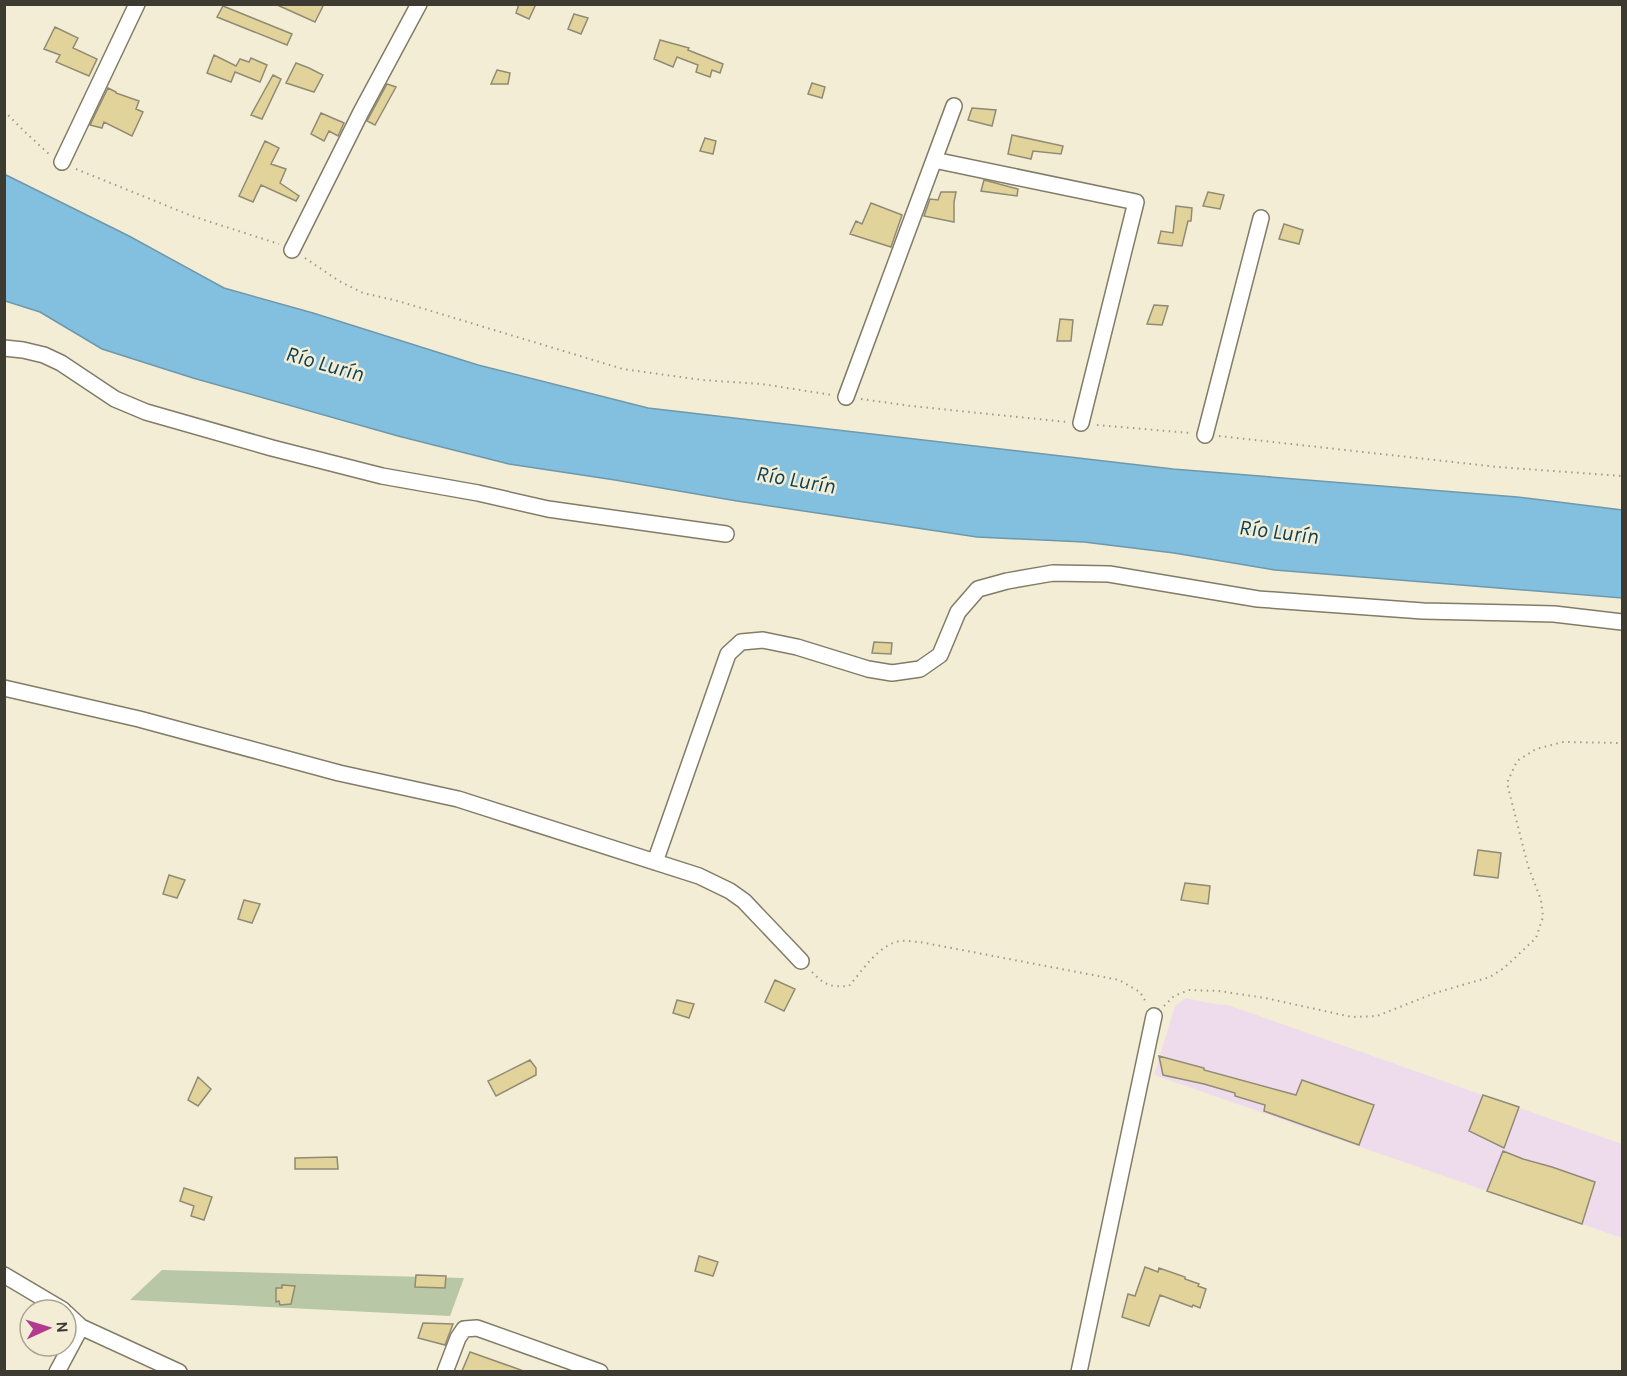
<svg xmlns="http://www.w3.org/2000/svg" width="1627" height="1376" viewBox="0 0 1627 1376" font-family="Karla,sans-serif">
<rect width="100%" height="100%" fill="#f3edd5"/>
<path fill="#eedced" d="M1186,998L1215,1004L1228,1005L1622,1144V1238L1154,1075L1175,1006Z"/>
<path fill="#b8c7a6" d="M162,1270L464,1278L450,1316L130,1300Z"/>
<path fill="#83c0df" stroke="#6e98ab" stroke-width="1.5" d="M4,174L129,236L224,288L313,313L478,365L648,408L1173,469L1517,497L1622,510V598L1275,570L1174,553L1084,542L977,537L737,501L615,480L509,464L398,436L193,378L102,349L40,312L5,301Z"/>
<path fill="#e2d39a" stroke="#908b75" stroke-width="1.5" d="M275,4H324L315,22Z
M519,4H536L529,19L516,13Z
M223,6L292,34L287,45L217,17Z
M574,14L588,18L581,34L568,29Z
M55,27L78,38L73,48L97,59L89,76L56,62L60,55L44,49Z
M660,40L689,48L688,50L723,64L720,73L712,70L710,77L696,72L698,65L677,57L673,67L654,59Z
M214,55L236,66L240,59L249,62L251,58L267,65L260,82L235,72L231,82L207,73Z
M296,63L309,68L323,75L314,92L286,83Z
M497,70L510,73L508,84H491Z
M273,75L281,79L262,119L251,115Z
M812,83L825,87L822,98L808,94Z
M387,84L396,87L375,125L367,121Z
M108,88L116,92V93L139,101L136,109L143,112L132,136L104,122L102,128L90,125Z
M972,108L996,110L992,126L968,120Z
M321,113L344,123L338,136L329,131L324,141L311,134Z
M1012,135L1063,146L1061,154L1033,151L1031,159L1008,154Z
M705,138L716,141L713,154L700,151Z
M265,141L279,148L271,164L286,169L280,183L299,196L296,201L261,185L253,202L239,196Z
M984,180L1018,189L1017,196L981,191Z
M941,192H956L954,202V222L924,216L930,199L938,200Z
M1208,192L1224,195L1220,209L1203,206Z
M871,203L902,215L891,247L850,234L856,221L862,224Z
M1176,206L1192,208L1191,221H1188L1182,246L1158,243L1161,231L1173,233Z
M1284,224L1303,230L1299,244L1279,239Z
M1154,305L1168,306L1162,325L1147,324Z
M1060,319L1073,320L1071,341H1057Z
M874,642L892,643L891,654L872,653Z
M1478,850L1501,853L1498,878L1474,875Z
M169,875L185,880L177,898L163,894Z
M1185,883L1210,886L1208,904L1181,900Z
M244,900L260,904L252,923L238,919Z
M775,980L795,989L784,1011L765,1002Z
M677,1000L694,1004L689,1018L673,1013Z
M1159,1056L1204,1068V1070L1296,1095L1302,1080L1374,1105L1359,1145L1264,1111L1265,1105L1235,1096V1093L1204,1084L1163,1075Z
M530,1060L536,1068V1075L496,1096L488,1081Z
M198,1077L211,1089L198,1106L188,1100Z
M1483,1095L1519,1107L1504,1148L1469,1131Z
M1503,1151L1523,1159L1552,1167L1595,1182L1582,1224L1487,1191Z
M337,1157L338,1169H295V1158Z
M184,1188L212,1197L204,1220L191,1216L194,1206L180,1201Z
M699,1256L718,1262L713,1276L695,1271Z
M1145,1267L1158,1272L1159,1268L1185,1277V1279L1199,1284L1198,1286L1206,1289L1200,1308L1193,1305L1192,1307L1160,1295L1149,1326L1122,1317L1128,1294L1135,1296Z
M416,1275L446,1276L445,1288L415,1287Z
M282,1285L295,1286L291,1304L280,1305L279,1301L276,1302V1288H282Z
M423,1323L453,1324L445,1345L418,1338Z
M470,1352L521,1370L520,1371H462Z"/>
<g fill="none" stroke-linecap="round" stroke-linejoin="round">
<defs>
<path id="minor" d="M934,160L1136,202L1081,423
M62,162L137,4
M292,250L361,112L419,4
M4,348L23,350L44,355L61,363L115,399L146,412L272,448L382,476L478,493L548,509L726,534
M846,397L954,106
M1205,435L1261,218
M4,688L139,719L339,773L458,799L699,876L730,891L744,901L801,961
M655,862L728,654L741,642L763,640L797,647L868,669L892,673L920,669L940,655L958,612L978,589L1007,581L1053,573L1109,574L1258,599L1423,611L1554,614L1622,622
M4,1275L63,1310
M66,1313L81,1327L179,1372
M57,1372L81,1327
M445,1372L458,1338L464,1329L477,1328L600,1372
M1079,1372L1154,1016"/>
</defs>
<use href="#minor" stroke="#817c67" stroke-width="18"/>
<path stroke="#9f9b8a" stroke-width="2" stroke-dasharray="1.5 4.5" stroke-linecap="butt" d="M4,111L25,132L50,155
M76,169L192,216L279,244
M305,258L339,281L363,293L398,301L623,369L702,380L762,384L832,395
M861,399L911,406L1067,422
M1097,425L1190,433
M1219,436L1498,467L1622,476
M812,972C825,986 831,987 849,986C863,970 878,945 900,941C906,940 914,942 920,942L1119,980L1140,992L1147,1004
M1164,1006L1174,996L1189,990L1219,991L1265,998L1352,1017L1377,1016L1435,993L1490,977L1504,968L1536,938L1543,917L1541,900L1528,866L1507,783L1517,761L1536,749L1563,742L1622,743"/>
<use href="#minor" stroke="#fff" stroke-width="15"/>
</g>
<g text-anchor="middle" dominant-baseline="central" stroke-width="5" stroke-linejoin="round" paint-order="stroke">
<g font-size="22" font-style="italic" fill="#0d4156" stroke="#f3edd5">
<text transform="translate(325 364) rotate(16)">Río Lurín</text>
<text transform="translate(796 480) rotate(10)">Río Lurín</text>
<text transform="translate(1279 532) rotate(7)">Río Lurín</text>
</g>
</g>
<rect width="1627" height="1376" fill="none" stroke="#3c3a31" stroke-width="12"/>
<g transform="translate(48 1328) rotate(86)"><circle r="28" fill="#f3edd5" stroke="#aaa593" stroke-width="1.5"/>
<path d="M0-4.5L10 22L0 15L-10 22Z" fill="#b33a8e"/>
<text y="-9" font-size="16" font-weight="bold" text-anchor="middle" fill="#3c3a31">N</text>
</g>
</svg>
